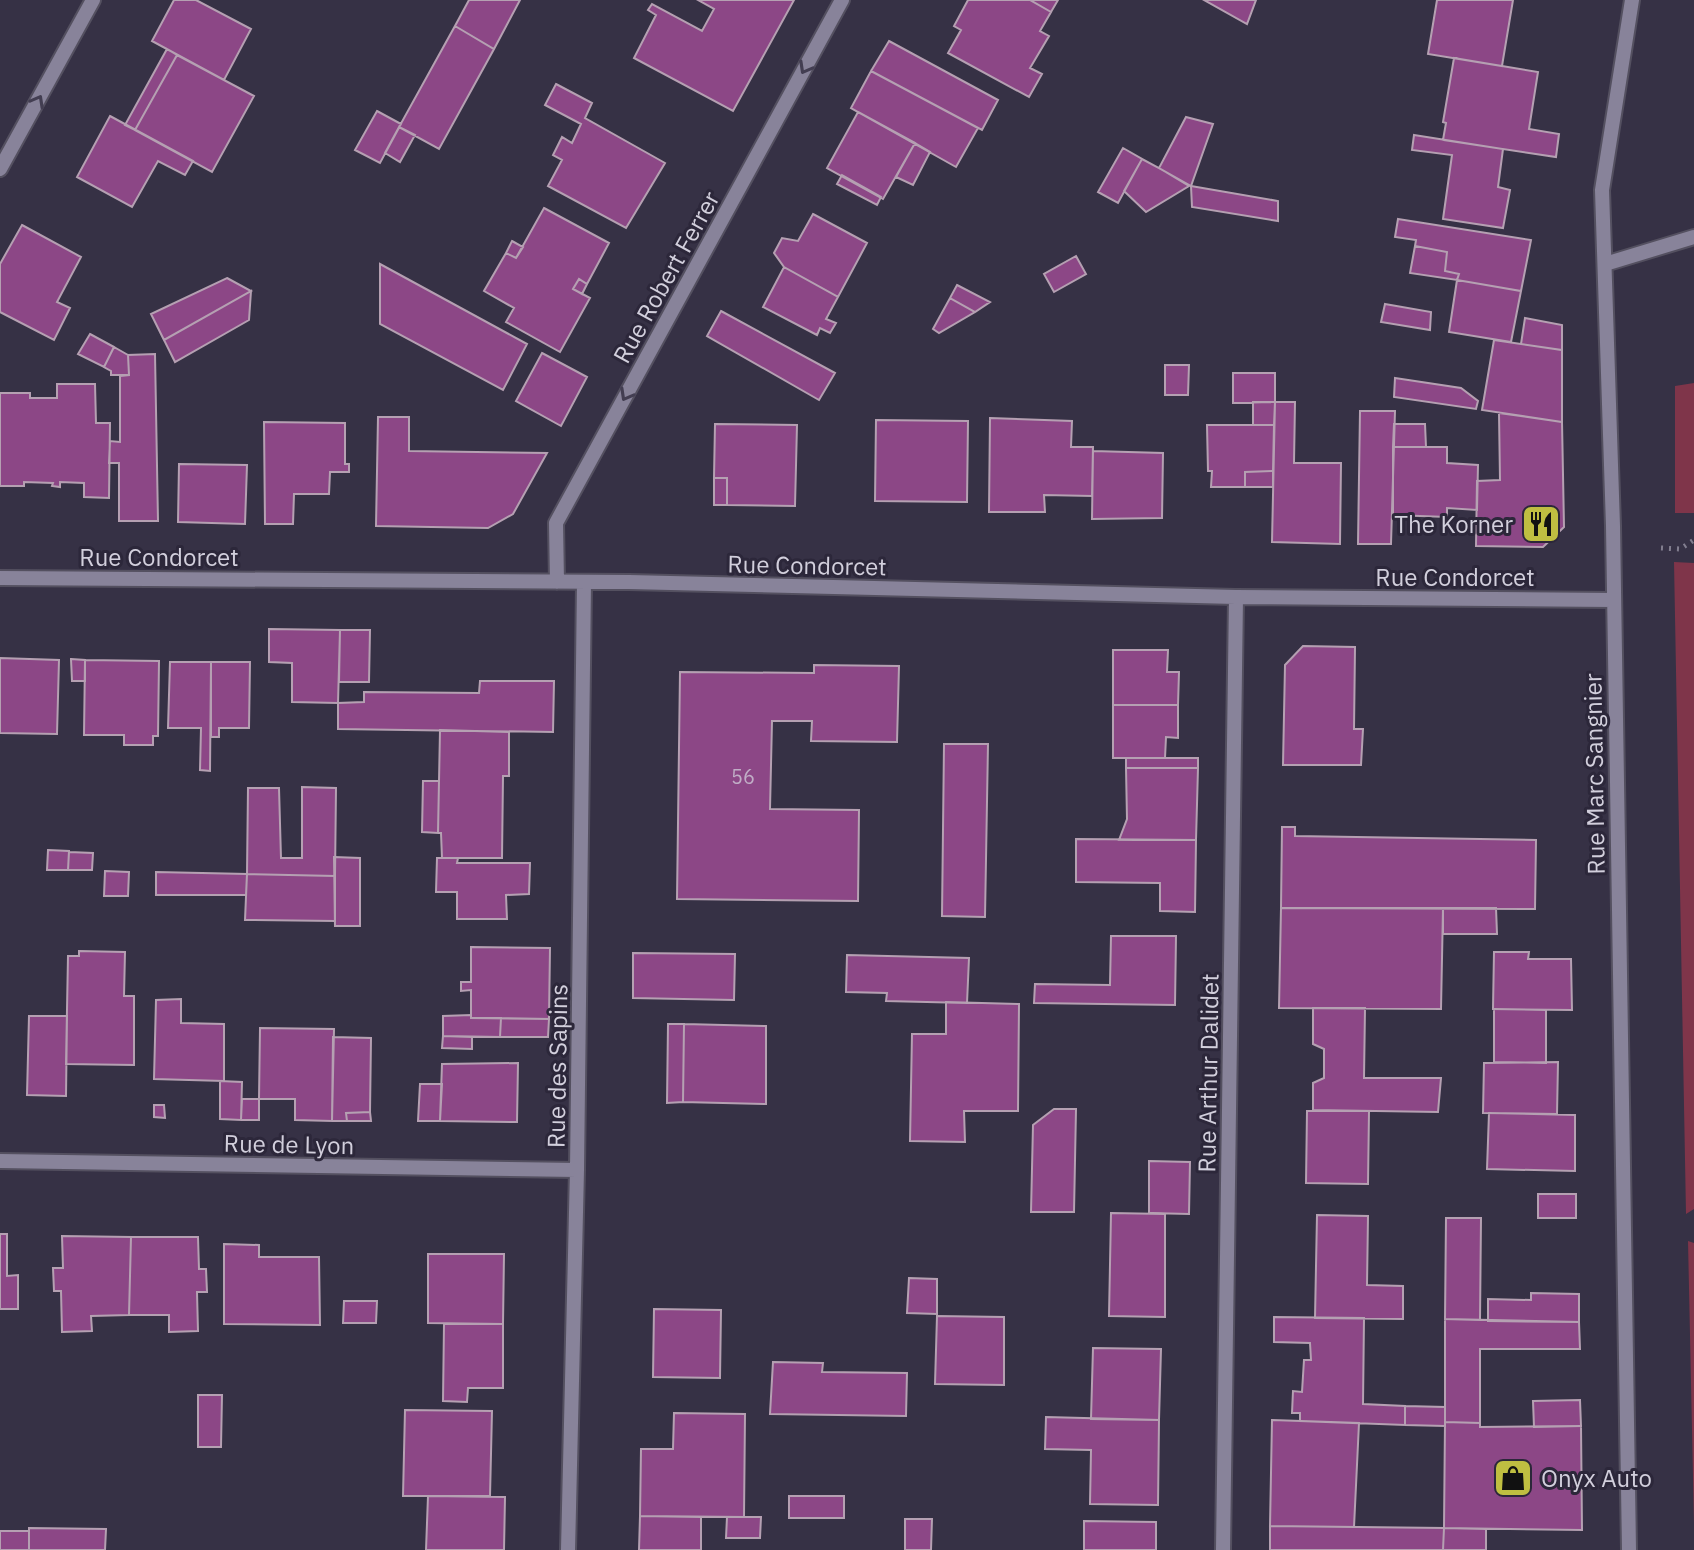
<svg xmlns="http://www.w3.org/2000/svg" width="1694" height="1550" viewBox="0 0 1694 1550" font-family="'IBM Plex Sans',sans-serif">
<rect width="100%" height="100%" fill="#363145"/>
<path fill="#7f354a" d="M1694,383V513H1675V386Z
M1674,562L1694,563V1209L1686,1214Z
M1688,1241L1694,1243V1524Z"/>
<path fill="#8c4786" stroke="#b5a0b2" stroke-width="2" d="M174,0H196L251,29L224,80L152,41Z
M469,0H520L494,49L455,26Z
M698,0H794L733,111L634,58L656,15L648,10L652,4L702,31L714,9Z
M968,0H1030L1051,12L1040,31L1049,36L1030,68L1042,74L1029,97L948,53L961,30L954,26Z
M1030,0H1058L1051,12Z
M1204,0H1256L1247,24Z
M1437,0H1513L1502,66L1428,54Z
M455,26L494,49L439,149L399,127Z
M889,41L998,100L982,130L871,71Z
M167,49L177,55L135,130L125,125Z
M177,55L254,96L212,172L135,130Z
M1454,58L1538,72L1529,129L1559,134L1556,157L1443,140L1446,123L1443,122Z
M871,71L978,128L956,167L851,108Z
M556,84L592,103L585,118L665,163L626,228L548,186L562,160L553,155L562,137L572,143L581,124L545,105Z
M377,111L401,124L380,163L355,150Z
M858,112L915,143L883,199L827,168Z
M110,116L193,161L185,175L158,161L132,207L77,177Z
M1186,117L1213,124L1191,186L1159,168Z
M399,127L415,135L400,162L385,153Z
M1414,135L1503,149L1498,187L1510,190L1503,228L1443,219L1452,155L1412,150Z
M915,143L930,152L913,185L896,177Z
M1123,148L1142,159L1118,203L1098,192Z
M1142,159L1159,168L1189,186L1146,212L1124,191Z
M842,175L881,197L877,205L837,184Z
M1191,186L1278,201V221L1192,207Z
M544,208L609,243L587,284L579,279L573,289L590,298L560,352L506,322L514,308L484,291L506,253L516,258Z
M813,214L867,243L838,297L784,267L774,253L782,238L798,241Z
M1398,219L1531,240L1521,291L1457,280L1459,274L1445,271L1447,252L1415,246L1416,240L1395,237Z
M22,225L81,257L57,302L70,308L54,340L0,312V264Z
M512,241L523,247L516,258L506,253Z
M1415,246L1447,252L1445,271L1459,274L1457,280L1410,273Z
M1076,256L1086,274L1054,292L1044,274Z
M380,264L527,344L503,390L380,324Z
M784,267L838,297L826,319L836,323L830,333L820,328L817,335L763,307Z
M227,278L251,291L164,340L151,314Z
M579,279L587,284L582,294L573,289Z
M1457,280L1521,291L1511,342L1449,332Z
M957,285L990,302L975,312L950,298Z
M251,291L249,320L175,362L164,340Z
M950,298L975,312L939,333L933,329Z
M1385,304L1431,312L1430,330L1381,322Z
M721,311L835,373L819,400L707,336Z
M1525,318L1562,325V350L1521,344Z
M90,334L114,347L104,367L78,354Z
M1494,340L1562,350V422L1482,410Z
M114,347L128,355L129,375H111V371L104,367Z
M542,353L587,377L561,426L516,401Z
M155,354L158,521H119V463H109L110,441L120,442V376L129,375L128,355Z
M1165,365H1189L1188,395H1165Z
M1233,373H1275V402L1233,403Z
M1395,378L1461,388L1478,401L1476,409L1394,397Z
M57,384H95L96,423H110L109,498L84,497V483L60,482V487L52,486L53,483L24,482V486H0V393H30V398H57Z
M1253,402H1275L1274,425H1253Z
M1275,402H1295L1294,463H1341L1340,544L1272,542Z
M1360,411H1395L1391,544H1358Z
M1499,413L1562,422L1564,527L1543,547L1476,546L1477,481L1500,480Z
M378,417H409V451L547,453L513,514L488,528L376,526Z
M990,418L1072,421L1071,447H1093L1092,496L1044,495L1045,512H989Z
M876,420L968,421L967,502L875,501Z
M264,422L345,423V464H349V472H330L329,494H294L293,524H265Z
M715,424L797,425L795,506L727,505V478H714Z
M1394,424H1425L1426,447H1393Z
M1207,425H1274L1273,471L1245,472V487H1211L1212,471H1208Z
M1393,447H1447V463L1478,465L1477,510L1447,508V517L1393,515Z
M1093,451L1163,453L1162,518L1092,519Z
M179,464L247,465L245,524L178,522Z
M1273,471V487H1245V472Z
M714,478H727V505H714Z
M269,629L340,630L338,703L292,702V663L269,662Z
M340,630H370L369,682H339Z
M1303,646L1355,647L1354,729H1363L1361,765H1283L1285,665Z
M1113,650H1168L1167,672H1179L1178,705H1113Z
M0,658L59,660L57,734L0,733Z
M71,659L85,660V681H72Z
M85,660L159,661L158,736H153V745H124V735H84Z
M170,662H211L210,771L200,770L201,728H168Z
M211,662H250L249,728H219V737H211Z
M814,665L899,666L897,742L811,741L812,721H772L770,809L859,810L858,901L677,899L680,672L814,673Z
M480,681H554L553,732L338,729V703L364,702V692L479,693Z
M1113,705H1178V738L1166,737L1165,758H1113Z
M440,730L509,732V776H503L502,858H442L441,833H438Z
M944,744H988L985,917L942,916Z
M1126,758H1198V768H1126Z
M1126,768H1198L1196,840H1119L1127,819Z
M423,781H439L438,833L422,832Z
M302,787L336,788L335,876L247,874L248,788H279L281,858H302Z
M1282,827H1295V836L1536,840L1535,909L1281,908Z
M1076,839L1196,840L1195,912L1160,911V883L1076,882Z
M48,850L69,851L68,870H47Z
M69,852L93,853L92,870H68Z
M334,857L360,858V926H335Z
M437,858H458L457,863H530L529,894L506,895L507,919H457V892H436Z
M105,871L129,872L128,896H104Z
M156,872L247,874L246,895H156Z
M247,874L335,876V921L245,920Z
M1281,908H1443L1441,1009L1279,1008Z
M1443,908H1496L1497,934H1443Z
M1111,936H1176L1175,1005L1034,1003L1035,984L1110,985Z
M471,947L550,948L549,1019L471,1018V990L461,991V982H471Z
M79,951L125,952L124,996H134V1065L66,1064L68,956H79Z
M1494,952H1529L1528,959H1571L1572,1010L1493,1009Z
M633,953L735,954L734,1000L633,998Z
M847,955L969,958L967,1003L886,1001L887,993L846,992Z
M181,999V1023L224,1024V1081L154,1079L156,1000Z
M946,1002L1019,1004L1018,1111H964L965,1142L910,1141L912,1034H946Z
M1313,1008H1365L1364,1078H1441L1438,1112L1313,1110V1083L1324,1078V1049L1313,1044Z
M1494,1009L1546,1010V1063L1494,1062Z
M471,1015V1018H501L500,1037L443,1036V1016Z
M29,1016H67L66,1096L27,1095Z
M501,1018L549,1019L548,1037H500Z
M668,1024H684L683,1102L667,1103Z
M684,1024L766,1026V1104L683,1102Z
M260,1028L334,1029L332,1121L295,1120V1099H259Z
M443,1036L472,1037V1049L442,1048Z
M333,1037L371,1038L370,1112L346,1113L347,1121H332Z
M1558,1062L1557,1114L1483,1113L1484,1063Z
M518,1063L517,1122L440,1121L442,1064Z
M220,1081L242,1082L241,1120L220,1119Z
M420,1084H442L440,1121H418Z
M242,1099H259V1120H241Z
M154,1105H164L165,1118L154,1117Z
M1054,1109H1076L1074,1212H1031L1033,1125Z
M1307,1111H1369L1368,1184L1306,1183Z
M370,1112L371,1121H347L346,1113Z
M1489,1113L1575,1115V1171L1487,1169Z
M1149,1161L1190,1162L1189,1214L1149,1213Z
M1538,1194H1576V1218H1538Z
M1111,1213L1165,1214V1317L1109,1316Z
M1317,1215L1368,1216L1367,1285L1403,1286V1319L1315,1318Z
M1446,1218H1481L1480,1320L1445,1319Z
M0,1234H7V1276L18,1275V1309H0Z
M62,1236L131,1237L129,1315L91,1316L92,1331L62,1332L61,1291H54L53,1268H63Z
M131,1237H198L199,1269H206L207,1292H197L198,1331L169,1332V1315H129Z
M224,1244L259,1245V1257H319L320,1325L224,1324Z
M428,1254H504L503,1324L428,1323Z
M909,1278L937,1279V1314L907,1313Z
M1531,1293L1579,1294V1322L1488,1321V1299L1531,1300Z
M344,1301H377L376,1323H343Z
M654,1309L721,1310L720,1378L653,1377Z
M937,1316L1004,1317V1385L935,1384Z
M1274,1317L1364,1318L1363,1404L1405,1406V1425L1300,1421V1413H1292L1293,1391L1302,1392L1304,1360H1311L1310,1343L1274,1342Z
M1445,1319L1579,1322L1580,1349H1480V1423L1445,1422Z
M444,1324H503V1388H468L467,1402L443,1401Z
M1093,1348L1161,1349L1159,1420L1091,1419Z
M773,1362L823,1363L822,1372L907,1373L906,1416L770,1414Z
M198,1395H222L221,1447H198Z
M1580,1400L1581,1426L1534,1427L1533,1401Z
M1405,1406L1445,1407V1426L1405,1425Z
M405,1410L492,1411L490,1496H403Z
M674,1413L745,1414L744,1517L640,1516L641,1449H673Z
M1046,1417L1159,1420L1158,1505L1090,1504L1091,1450L1045,1449Z
M1272,1420L1359,1423L1354,1527L1270,1526Z
M1445,1422L1480,1423V1427L1581,1426L1582,1530L1444,1528Z
M428,1496L505,1497L504,1550H426Z
M789,1496H844V1518H789Z
M640,1516L701,1517V1550H639Z
M727,1517H761L760,1538H726Z
M905,1519H932L931,1550H905Z
M1084,1521L1156,1522V1550H1084Z
M1270,1526L1444,1528L1443,1550H1270Z
M29,1528L106,1529L105,1550H29Z
M1444,1528L1486,1529V1550H1443Z
M0,1531H29V1550H0Z"/>
<g fill="none" stroke-linecap="round" stroke-linejoin="round">
<defs>
<path id="minor" d="M0,169L93,0
M1605,264L1694,237
M0,578L629,582L1236,597L1613,600
M557,582L556,523L842,0
M0,1161L577,1170
M568,1550L577,1170L584,582
M1223,1550L1236,597
M1629,1550L1613,526L1602,190L1632,0"/>
</defs>
<use href="#minor" stroke="#545060" stroke-width="18"/>
<path stroke="#827e8f" stroke-width="5" stroke-dasharray="2 6" stroke-linecap="butt" d="M1661,548L1680,549L1694,540"/>
<use href="#minor" stroke="#88839a" stroke-width="14"/>
</g>
<defs><path id="oneway-chevron" d="M-2-3.5L2.5 0L-2 3.5" fill="none" stroke-width="1.6" stroke-linecap="round" stroke-linejoin="round" transform="scale(2)"/></defs>
<g stroke="#433e52">
<use href="#oneway-chevron" transform="translate(805 68) rotate(119)"/>
<use href="#oneway-chevron" transform="translate(38 101) rotate(-61)"/>
<use href="#oneway-chevron" transform="translate(626 395) rotate(119)"/>
</g>
<defs>
<symbol id="restaurant-square" viewBox="-11 -11 22 22"><rect x="-9" y="-9" width="18" height="18" rx="4" fill="#bfbe41" stroke="#2c273a"/><path d="M-5-6h1v4h1v-4h1v4h1v-4h1v5L-1.5 .5V6h-2V.5L-5-1ZM5-6V6H3V1.5H1.5Q1.5-4 5-6Z" fill="#111"/></symbol>
<symbol id="shop-square" viewBox="-11 -11 22 22"><rect x="-9" y="-9" width="18" height="18" rx="4" fill="#bfbe41" stroke="#2c273a"/><path d="M-5-2.5h2.3a2.7 3.5 0 0 1 5.4 0H5L5.5 6h-11ZM-1.5-2.5h3a1.5 2.3 0 0 0-3 0Z" fill="#111"/></symbol>
</defs>
<g fill-rule="evenodd">
<use href="#restaurant-square" x="1519" y="502" width="44" height="44"/>
<use href="#shop-square" x="1491" y="1456" width="44" height="44"/>
</g>
<g text-anchor="middle" dominant-baseline="central" stroke-width="6" stroke-linejoin="round" paint-order="stroke">
<g font-size="20" fill="#c0adc6">
<text x="743" y="776">56</text>
</g>
<g font-size="24" fill="#d2cfdc" stroke="#2c273a">
<text transform="translate(666 277) rotate(-61)">Rue Robert Ferrer</text>
<text x="159" y="557">Rue Condorcet</text>
<text transform="translate(807 565) rotate(1)">Rue Condorcet</text>
<text x="1455" y="577">Rue Condorcet</text>
<text transform="translate(1594 774) rotate(-91)">Rue Marc Sangnier</text>
<text transform="translate(557 1066) rotate(-89)">Rue des Sapins</text>
<text transform="translate(1208 1073) rotate(-89)">Rue Arthur Dalidet</text>
<text transform="translate(289 1144) rotate(1)">Rue de Lyon</text>
</g>
<g font-size="24" fill="#d2cfdc" stroke="#2c273a" text-anchor="end">
<text x="1513" y="524">The Korner</text>
<text x="1541" y="1478" text-anchor="start">Onyx Auto</text>
</g>
</g>
</svg>
